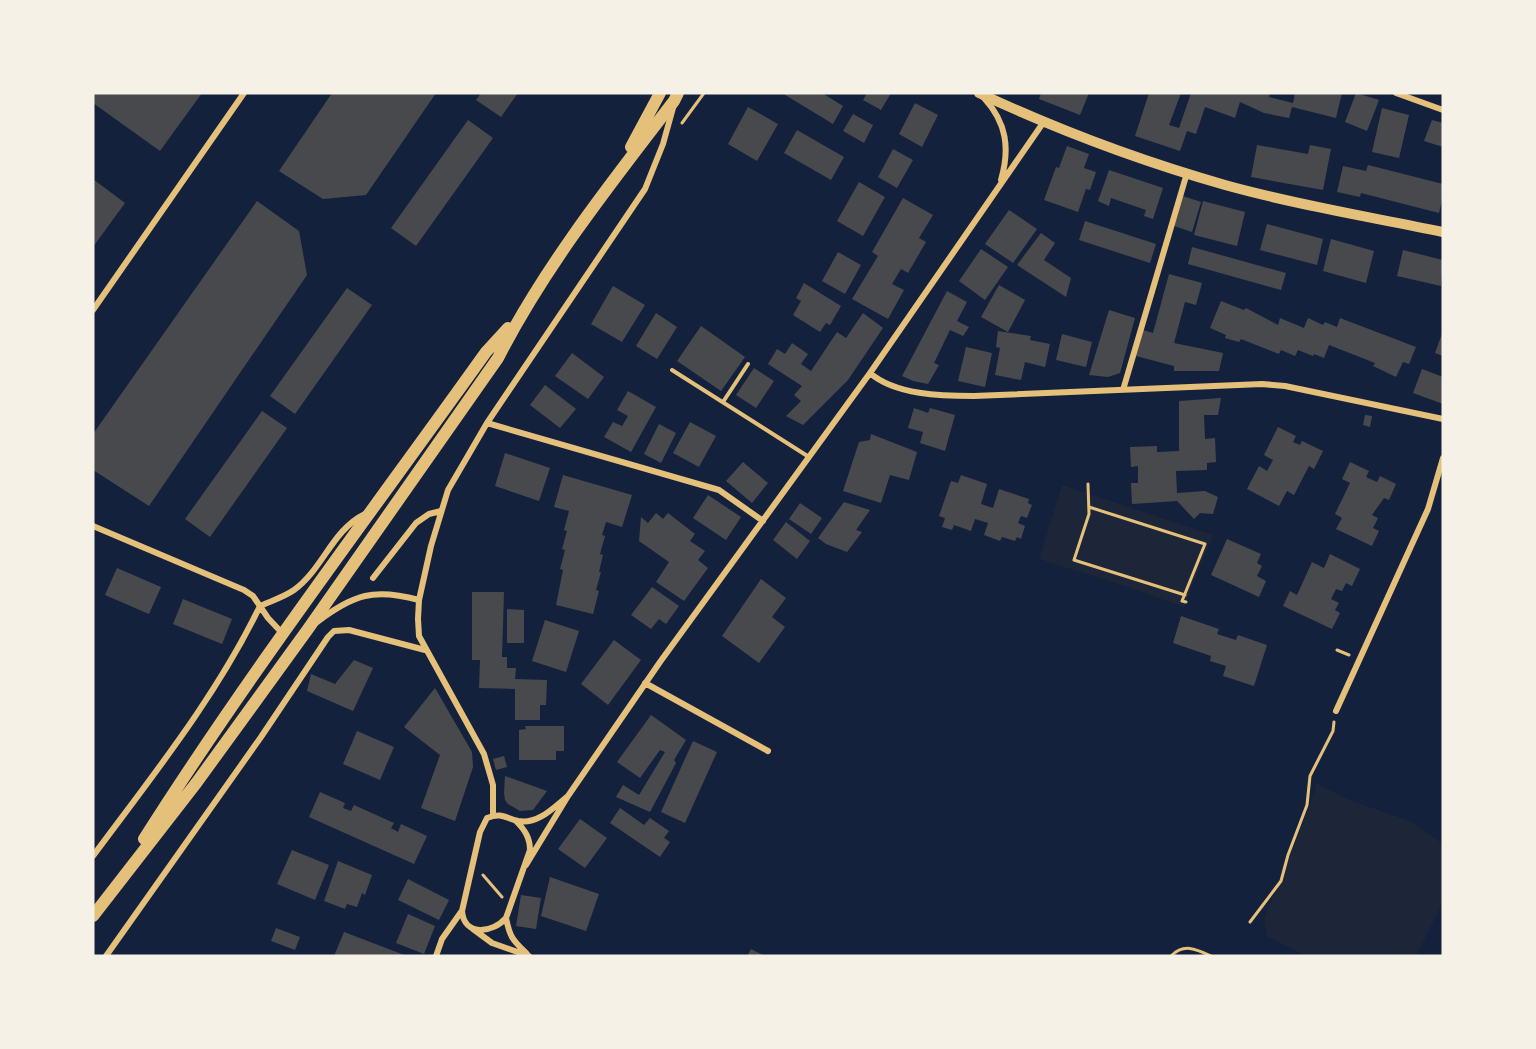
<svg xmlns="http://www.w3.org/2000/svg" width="1536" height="1049" viewBox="0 0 1536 1049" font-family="Spectral,serif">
<rect width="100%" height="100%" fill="#14213d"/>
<path fill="#1d2539" d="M1062,485L1213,535L1184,607L1122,585L1039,559Z
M1316,783L1349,800L1410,821L1443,844V902L1416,956H1307L1267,936L1264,920L1268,907L1287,864L1316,788Z"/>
<path fill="#48494c" d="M93,93H202L160,151L93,103Z
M332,93H436L366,195L323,199L279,171Z
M481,93H518L501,117L476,100Z
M782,93H822L843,106L833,124Z
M867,93H891L881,110L863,100Z
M1041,93H1089L1080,115L1039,99Z
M1149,93H1181L1169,125L1179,128L1191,93H1270L1269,97L1293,103L1295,93H1342L1336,118L1292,107L1289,118L1264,113L1240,102L1235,118L1205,107L1196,134L1187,131L1180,151L1135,136Z
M1356,93L1379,100L1367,131L1345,122Z
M915,103L938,115L922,147L899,134Z
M748,107L778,124L757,161L728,144Z
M1382,108L1409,115L1399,158L1372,152Z
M853,114L873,125L864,143L843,131Z
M468,120L493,138L416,246L391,228Z
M1432,120L1443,123V147L1424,141Z
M797,130L844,157L831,180L784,153Z
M1257,145L1308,154L1310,145L1331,149L1323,190L1251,177Z
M1067,146L1089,154L1084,168L1096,172L1090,190L1086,189L1078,212L1044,200L1056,167L1059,168Z
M893,149L913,160L897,188L878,177Z
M1368,165L1443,184V195L1439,213L1361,193L1360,197L1337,192L1343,166L1366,171Z
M1109,170L1163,188L1153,219L1144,216L1146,210L1111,198L1109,206L1098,201Z
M93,179L125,203L93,247Z
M859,182L885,197L863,236L837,221Z
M1183,196L1201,202L1192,232L1174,226Z
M903,198L933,215L919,238L926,242L908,273L901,269L892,284L904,290L888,319L852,299L878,256L872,252Z
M257,201L299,231L307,275L149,506L93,470V434Z
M1203,201L1245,212L1237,246L1194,235Z
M1009,210L1037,229L1013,263L985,244Z
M1085,221L1156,244L1150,263L1079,240Z
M1267,224L1323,239L1317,265L1260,250Z
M1041,233L1055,243L1044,260L1071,278L1066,297L1017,265Z
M1331,239L1374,251L1366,283L1323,271Z
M1192,247L1286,273L1281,290L1188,264Z
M981,249L1008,267L985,300L959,281Z
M1403,250L1443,260L1441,286L1397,276Z
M838,252L861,265L845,294L822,281Z
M1169,274L1202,283L1196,305L1185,302L1174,343L1223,353L1219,371H1174V366L1136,356L1143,330L1153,333Z
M804,283L841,306L830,325L826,323L820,332L793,315L801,301L796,298Z
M999,285L1025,300L1008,332L981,317Z
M613,286L645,305L622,342L591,324Z
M347,288L372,305L295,414L270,396Z
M947,291L967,302L957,321L969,327L963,336L950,330L934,363L939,365L928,384L913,381L902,376Z
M1221,301L1244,310L1246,308L1278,325L1280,318L1304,328L1308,318L1323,325L1325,322L1337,327L1340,318L1416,347L1409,364L1403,362L1396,377L1373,366L1375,363L1329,345L1324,358L1314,354L1313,356L1298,350L1295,356L1281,350L1279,354L1241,339L1239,342L1225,338L1226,335L1210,328Z
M1109,310L1135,318L1120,373L1108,377L1089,375Z
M656,313L677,327L657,359L636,346Z
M863,313L883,328L848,380L803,425L786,416L801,401L794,395L802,386L768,364L777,349L785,354L792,343L808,354L801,364L811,371L837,332L846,338Z
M701,326L745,357L721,391L677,361Z
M998,331L1031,336L1030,340L1050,344L1045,367L1025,362L1021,380L995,375L1000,348L996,347Z
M1443,331V356L1435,353Z
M1062,334L1092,342L1086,367L1056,360Z
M966,347L992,353L985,387L958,381Z
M572,353L604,377L588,399L555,376Z
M754,368L774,381L756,408L736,395Z
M1422,369L1443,377V404L1413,393Z
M545,385L576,409L560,428L530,405Z
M628,391L656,407L631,452L604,437L613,422L622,426L628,416L617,410Z
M1221,398L1218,415H1204L1205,439L1215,438L1216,462L1207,463V470L1176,471L1177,493L1205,491L1218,497L1213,514L1200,513L1194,519L1177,501L1132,504L1131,483H1138V466L1131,467L1130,447L1157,446V452L1179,451V401Z
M914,408L928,413L930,408L955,415L945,451L920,443L923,432L908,428Z
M262,411L287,428L210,537L185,519Z
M1365,415L1372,416L1370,427L1363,425Z
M690,422L716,436L699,467L673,453Z
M659,424L676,433L661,463L644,454Z
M1278,427L1296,436L1293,442L1300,445L1302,441L1323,451L1314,469L1309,466L1294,495L1287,491L1279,506L1247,489L1259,466L1267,471L1273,460L1264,455Z
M871,434L917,452L909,480L890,475L881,503L843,491L859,442L870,440Z
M505,453L550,468L539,501L495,486Z
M743,462L768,483L752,503L726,481Z
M1350,462L1369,471L1366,477L1377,482L1380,476L1396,484L1389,500L1384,498L1372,515L1378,518L1373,528L1379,531L1372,546L1336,529L1342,518L1335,514L1350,483L1342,479Z
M563,475L632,495L622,527L606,522L602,535L605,536L600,554L603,555L599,572H601L596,590L599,591L593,614L556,605L563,570L560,569L565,550L562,549L567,531L564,530L569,511L554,507Z
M961,475L987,484L981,504L993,508L999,489L1029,499L1028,503L1032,505L1027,518L1021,516L1018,523L1025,526L1021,539L1017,537L1015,541L1002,537L1000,541L984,535L988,523L975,519L971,531L954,525L952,530L942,527L945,518L939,516L951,481L958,483Z
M708,495L741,517L726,540L693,518Z
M844,502L870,510L856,530L862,532L847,552L826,544L818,538Z
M800,503L822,518L811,534L789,519Z
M656,513L663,519L668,513L695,534L690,541L705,551L698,560L708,568L684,601L656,582L669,562L639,541L641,517L648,523Z
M786,522L810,541L797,559L773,540Z
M1227,539L1261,554L1257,563L1262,566L1257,576L1266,581L1259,597L1211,575Z
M1330,554L1360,569L1352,586L1346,583L1342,591L1336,589L1331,599L1339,603L1335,610L1340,613L1332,629L1283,606L1290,591L1297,595L1312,562L1324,568Z
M117,568L161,587L149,614L105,595Z
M761,579L786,598L772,617L785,627L759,663L722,636Z
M652,587L679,606L666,624L659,619L651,629L631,615Z
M472,592H504L502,657H507V668H516L515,679L547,680L546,705H540V720H515V689L479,688L480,660H472Z
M183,599L232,619L222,644L173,624Z
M507,609L524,610V643H507Z
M1181,616L1219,629L1217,634L1236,640L1238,635L1267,645L1254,686L1223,676L1226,666L1210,661L1211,656L1173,643Z
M545,620L579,631L566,672L532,661Z
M614,640L641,660L608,705L581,684Z
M354,660L373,668L353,711L307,691L311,674L335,684Z
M435,688L472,752L473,767L455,821L421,808L440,755L404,727Z
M651,715L686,740L674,760L676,763L650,812L616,797L623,785L639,795L665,752L660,750L640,778L617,762Z
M525,726H564V751H556V760H519V730L526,729Z
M357,731L394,747L380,780L343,764Z
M693,741L717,752L685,823L661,812Z
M504,756L507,767L496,770L493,759Z
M505,776L547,791L533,810L520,811L508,804L505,800L504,793Z
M320,792L345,803L343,808L351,811L354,805L394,823L391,828L398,832L401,824L427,836L414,864L309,817Z
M620,808L644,825L650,818L669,831L664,838L670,842L660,857L610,823Z
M580,819L607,838L585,868L558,849Z
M292,850L329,865L315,900L277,884Z
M338,861L372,875L365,895L362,893L357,907L347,904L345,909L324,901Z
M550,877L599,894L586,931L541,916Z
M408,879L449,900L439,920L398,900Z
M521,895L541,898L536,929L516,926Z
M408,914L435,926L424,954L396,943Z
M276,928L300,937L295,950L271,941Z
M344,932L407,956H334Z
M751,949L765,956H747Z"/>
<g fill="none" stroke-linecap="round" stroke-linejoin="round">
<path stroke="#e5c07b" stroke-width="3" d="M682,123L704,93
M1088,484L1089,514L1074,560L1185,595
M1089,507L1205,544L1182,601L1186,602
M1337,650L1349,655
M483,875L502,897
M1250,922L1281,881L1288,855L1307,805L1310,776L1333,731L1334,722
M1171,956C1184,943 1196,949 1211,956"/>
<path stroke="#e5c07b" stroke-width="4" d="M672,370L809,457
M723,402L748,364"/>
<path stroke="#e5c07b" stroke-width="6" d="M1396,93L1443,110
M984,98C1007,123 1010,149 1001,180
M93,310L244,93
M870,373C895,395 942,396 974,396L1262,384L1285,386L1443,419
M1123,390L1187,173
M487,423L719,490L763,521
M93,526L244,590L253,596L268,618L283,634
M373,578L416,523L429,514L441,511
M260,606C271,601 284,597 294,590C323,569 332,530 365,514
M317,622C354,594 374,588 419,600
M645,683L768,751
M1336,711L1428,509L1443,458
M568,796L660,662L870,373L1043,123
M493,816V785L484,754L419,636L418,619L419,600L431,546L448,490L487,423L645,189L663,144L673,108
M516,821C525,830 530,838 530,850L506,918C493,933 464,937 462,911L480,832L487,818C502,812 505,818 518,821C538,825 554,807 568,796L526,865
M93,856C153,775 216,697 260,606
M506,918C510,938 513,940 527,954
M473,929L492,943L529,956
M106,956L261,737L328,637L334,631L349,630L425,650
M436,956L442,939L461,912"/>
<path stroke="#e5c07b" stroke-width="10" d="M979,93C1058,130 1141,161 1225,185C1297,205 1371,217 1443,232"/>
<path stroke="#e5c07b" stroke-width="12" d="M631,147L660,93
M144,839C250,672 371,513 486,352L508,328
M93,916L197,782L308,629L498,358C545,266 611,183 674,101L678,93"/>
</g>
<rect width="1536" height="1049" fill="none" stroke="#f6f1e7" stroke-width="189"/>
</svg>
